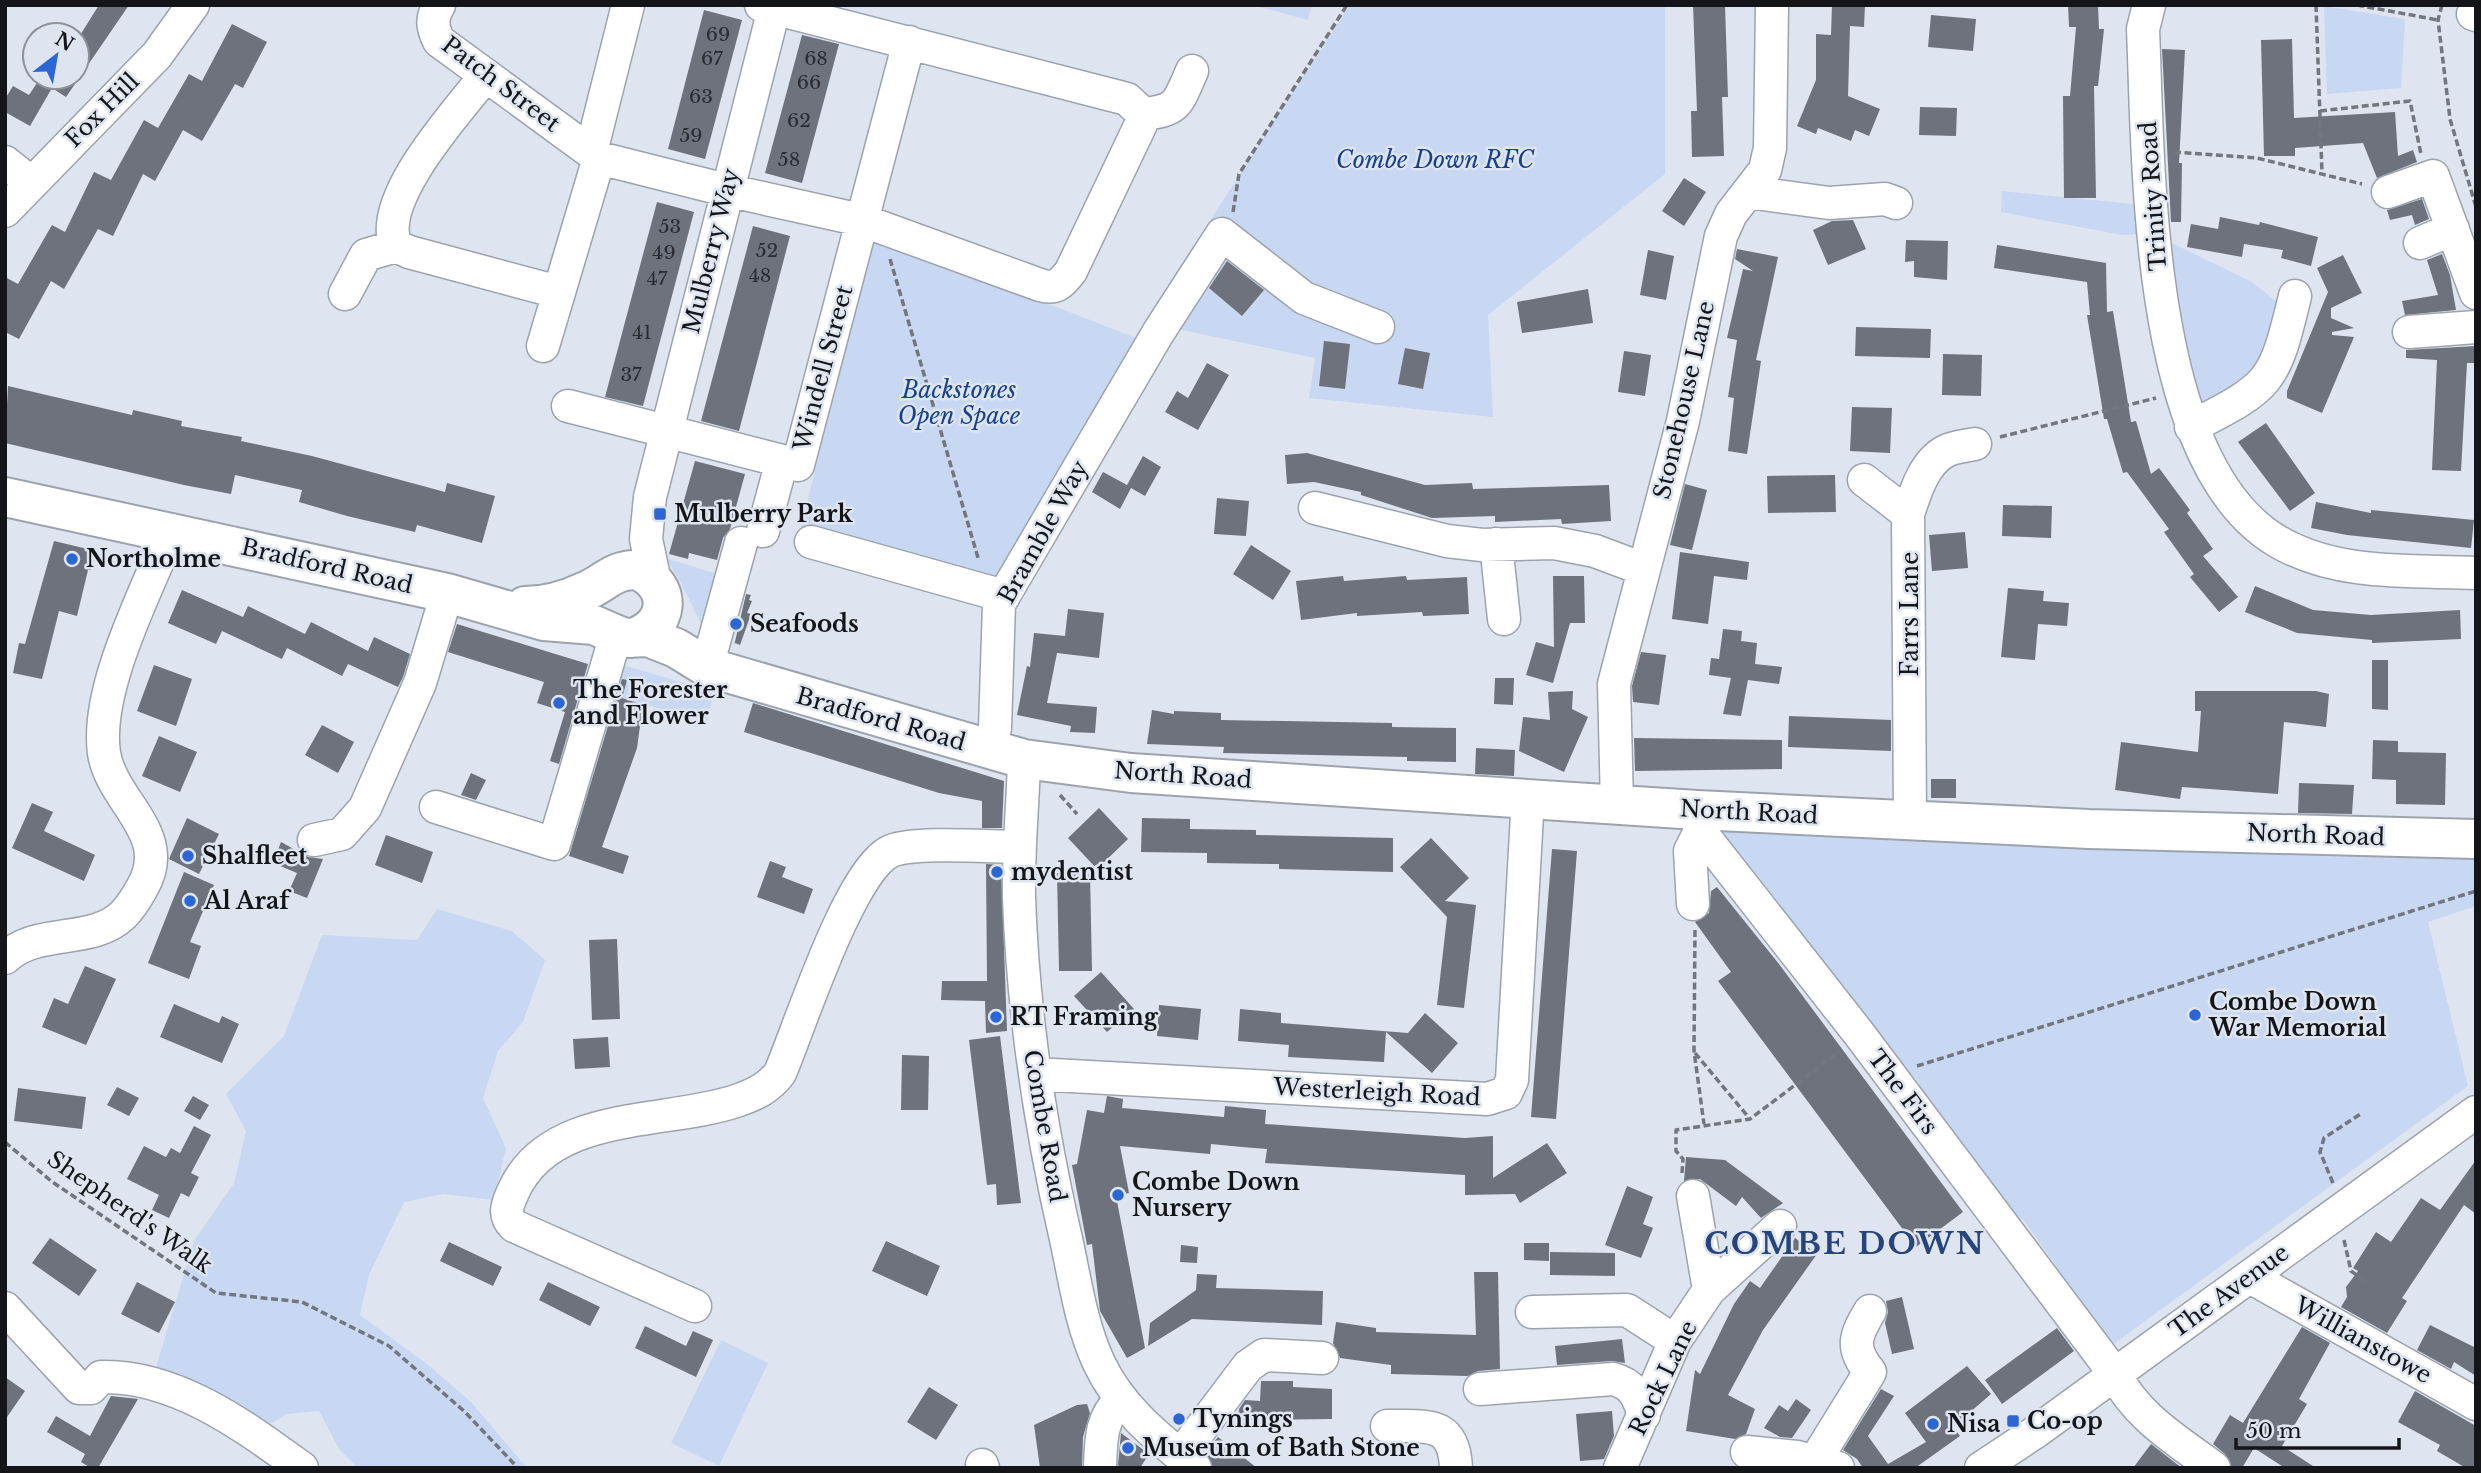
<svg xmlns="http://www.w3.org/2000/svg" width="2481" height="1473" viewBox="0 0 2481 1473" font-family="'Libre Baskerville',serif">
<rect width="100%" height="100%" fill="#dee5f0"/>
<path fill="#c8d8f3" d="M1252,5H1312L1308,20Z
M1350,5H1665V174L1488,315L1493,417L1309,398L1315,358L1144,322Z
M2324,6L2405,19L2401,88L2327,94Z
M2002,191L2134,204L2139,234L2122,235L2001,212Z
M873,235L1136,338L1000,585L800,531Z
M2172,243L2252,282L2277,302L2279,323L2265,375L2204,406L2194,399L2161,256Z
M665,558L721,575L706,632C691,607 683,581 665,558Z
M620,664L714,692L707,722L612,695Z
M1719,830L2476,859V906L2428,922L2468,1086L2111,1346L2057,1274L2056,1266L2023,1219L2015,1218L1924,1095L1916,1077L1912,1080Z
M437,909L512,931L545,960L523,1022L498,1051L483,1098L506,1148L494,1200L443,1194L404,1202L369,1275L360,1315L427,1364L471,1402L527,1468H358L339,1449L319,1411L287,1414L268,1425L156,1367L194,1241L234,1183L246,1131L226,1094L284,1036L322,935L417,940Z
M721,1340L768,1363L719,1466L671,1443Z"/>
<path fill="#6d727c" d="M99,5H129L66,97L52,88L30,126L5,112V99L13,86L29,95L39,80L35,77H77V40Z
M1693,5H1725L1728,97H1722L1724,156L1692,157L1691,111H1697Z
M1832,5H1865L1864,27L1850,26L1848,96L1880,109L1869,136L1855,130L1851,141L1818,128L1816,134L1797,126L1816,80V34L1831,35Z
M2068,5H2098L2099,29H2104L2098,86H2094L2096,198H2064L2063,96H2070L2076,27H2069Z
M704,10L742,20L705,159L668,149Z
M1931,15L1976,19L1973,51L1928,47Z
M232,24L267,42L243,88L235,84L202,141L183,130L155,181L143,174L113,236L98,229L64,289L51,281L19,339L5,332V277L18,284L52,225L65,232L94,172L111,180L144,120L158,128L189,74L202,81Z
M802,35L839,44L802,183L765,173Z
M2292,39L2294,118L2395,112L2398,156L2413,150L2417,162L2377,178L2363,143L2295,148V156H2264L2261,40Z
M2162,49L2185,50L2179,163H2182L2181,222H2171Z
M1920,107L1957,108L1956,136L1919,135Z
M1684,178L1706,192L1684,226L1662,211Z
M2422,199L2429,219L2415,225L2412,215L2390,220L2387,210Z
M657,202L694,212L643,406L605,397Z
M2220,217L2259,225L2260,222L2318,237L2311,266L2281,258L2283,250L2244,244L2242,257L2187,247L2191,224L2218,229Z
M1853,220L1866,249L1828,265L1813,230L1832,221Z
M753,226L790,236L739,431L701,421Z
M1906,240L1948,241L1947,280L1914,277V261L1905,262Z
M1997,245L2106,263L2107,312L2113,311L2131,422L2136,421L2151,474L2159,468L2190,510L2187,513L2213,549L2203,556L2238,597L2219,612L2190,577L2194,574L2164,532L2169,529L2127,472L2123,473L2107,419H2104L2087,315H2090L2087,282L1994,268Z
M1737,249L1778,257L1756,360L1761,361L1747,454L1728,451L1734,398L1728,397L1737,340L1727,338L1743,269L1753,271L1735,259Z
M1648,250L1674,256L1666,300L1640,295Z
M2442,254L2450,275L2456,310L2405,315L2402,301L2438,295L2427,260Z
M2343,255L2362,293L2331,308V318L2354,328L2332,332V335L2354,337L2322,413L2287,398V391L2328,292L2317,268Z
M1227,261L1264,290L1242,316L1209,288Z
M1588,289L1593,323L1522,333L1517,302Z
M1856,327L1931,329L1930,358L1855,356Z
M1324,341L1350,344L1345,389L1319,386Z
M2476,346V363H2467L2461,471L2432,470L2437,360L2406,358V350Z
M1405,348L1430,353L1423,389L1398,384Z
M1624,351L1651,355L1645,396L1618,392Z
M1943,354L1982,355L1981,396L1942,395Z
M1207,363L1229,375L1198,430L1165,412L1177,391L1188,398Z
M8,386L132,415L133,410L182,421L181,426L242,437L241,441L312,456L445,492L447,483L495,496L482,543L417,525L415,532L347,516L299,502L302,490L235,475L231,494L184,485L5,443Z
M1852,407L1892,408L1890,453L1850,451Z
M2266,423L2315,493L2290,511L2238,442Z
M1307,453L1425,485L1472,483L1473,489L1609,485L1611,521L1562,524L1561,519L1495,522V516L1432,518L1361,495V492L1314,482L1287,484L1285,455Z
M1143,456L1161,467L1145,496L1131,488L1120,509L1092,492L1103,472L1127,485Z
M695,461L745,474L730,529L723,538L717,560L689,553L688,559L669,554Z
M1835,475L1836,512L1768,513L1767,476Z
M1685,484L1707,490L1692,550L1670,545Z
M1217,498L1249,501L1246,536L1214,534Z
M2316,502L2371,513V510L2474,520L2471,548L2347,535L2311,528Z
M2003,505L2052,506L2051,538L2002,536Z
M1965,532L1968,568L1932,571L1929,535Z
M54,541L96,551L91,570H88L77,616L59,611L42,679L13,673L19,643L25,644Z
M1251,545L1291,571L1273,600L1233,574Z
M1680,552L1749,562L1747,580L1714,576L1708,624L1672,619Z
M1343,576L1344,581L1406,576L1407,580L1467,577L1469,614L1423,616L1422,612L1357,616V613L1301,620L1296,581Z
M1553,576H1584L1585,623H1570L1553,683L1526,675L1536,642L1554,647Z
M2255,586L2313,610L2371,615L2460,610L2461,639L2372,643V640L2297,633L2245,612Z
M2008,588L2044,591L2043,601L2069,603L2067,626L2038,624L2035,660L2001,657Z
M182,590L243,617L248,606L305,634L311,622L368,651L374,637L410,654L403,677L398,687L348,664L342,676L287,648L282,659L222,631L216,644L168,623Z
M746,594L751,595L749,600L752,601L747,613L751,614L740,645L735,643L734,646Z
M1068,609L1104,613L1099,658L1057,653L1047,703L1097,707L1095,733L1070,732L1071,726L1017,715L1027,666L1030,667L1034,633L1065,636Z
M457,624L588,664L559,764L550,761L565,712L537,703L544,682L448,652Z
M1723,629L1742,631L1741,641L1757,643L1755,664L1782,667L1779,684L1748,680L1741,716L1723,714L1731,678L1709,675L1711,658L1719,659Z
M1641,652L1666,655L1659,705L1633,702L1632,686Z
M2372,660H2388V710L2372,709Z
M154,665L192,679L176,726L137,711Z
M1495,678H1514L1513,705L1494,704Z
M622,679L627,680L622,698L647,706L640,726L637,748L602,847L629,856L623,874L569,856Z
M1573,691L1572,709L1588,717L1564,772L1519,751L1523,717L1550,720L1548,692Z
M2195,691H2316L2329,694L2326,727L2284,722L2278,794L2182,787L2180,799L2115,790L2121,742L2198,752L2201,711H2195Z
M753,703L1004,781L1002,828H982V801L939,793L744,732Z
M1152,710L1174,714V711L1221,713V720L1392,723V727L1456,728V762L1407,761V757L1223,753L1224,747L1147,744Z
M1789,716L1891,720V751L1788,747Z
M322,725L354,742L338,773L305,755Z
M159,736L197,752L180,792L142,776Z
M1634,738L1782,740V769L1635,771Z
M2373,740L2398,741V752L2446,753L2445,805L2396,804V780L2372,779Z
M1476,748L1515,750L1514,776L1475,774Z
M471,773L486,780L476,800L461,795Z
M1931,779H1956V798H1931Z
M2299,783L2354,785L2352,814L2298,813Z
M32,803L53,812L44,831L95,855L84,881L12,848Z
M1099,808L1128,839L1097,869L1068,838Z
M187,818L219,834L199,874L169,859Z
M1142,818L1190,819V829L1256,830V835L1393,838V872L1279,869V864L1207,863V853L1141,852Z
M386,835L433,852L422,883L375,865Z
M1431,838L1469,878L1445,901L1476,905L1464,1008L1437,1005L1447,917L1400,867Z
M281,842L308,857L323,859L307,898L289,891L297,873L273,863Z
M1552,849L1577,851L1556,1119L1531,1117Z
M770,861L786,867L782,877L813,889L804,914L757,897Z
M986,864L1001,865L1007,1031L986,1033L985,1001L941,1000L942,981H987Z
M184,872L214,885L190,942L201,946L189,979L148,963Z
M1057,873L1090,874L1092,971H1059Z
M1717,887L1779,964L1963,1212L1916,1247L1718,981L1731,972L1695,922L1709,913L1711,891Z
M617,939L620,1019L592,1020L589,940Z
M85,966L116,979L86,1045L42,1027L54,998L68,1004Z
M1101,972L1134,1009L1107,1032L1074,996Z
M174,1004L219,1023L222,1016L239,1024L222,1063L160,1037Z
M1159,1005L1201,1009L1198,1040L1157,1036Z
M1240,1009L1281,1013V1023L1408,1033L1425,1013L1458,1043L1432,1073L1386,1032L1384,1062L1288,1057L1289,1045L1238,1041Z
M1000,1036L1021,1203L997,1205L996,1184L987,1185L969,1040Z
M608,1037L610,1067L575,1069L573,1039Z
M902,1055L929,1056L928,1110H901Z
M117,1087L139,1098L129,1116L107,1105Z
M18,1088L86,1097L82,1129L14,1121Z
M193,1096L209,1105L200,1120L184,1111Z
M1107,1096L1123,1099L1122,1108L1224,1117L1225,1106L1266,1110L1265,1124L1465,1138L1493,1136V1178L1547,1143L1567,1173L1520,1203L1515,1194L1465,1195V1175L1265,1163L1267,1149L1242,1147L1211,1144L1210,1154L1120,1146L1129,1193L1116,1196L1145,1348L1127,1358L1100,1311L1092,1244L1087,1245L1072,1165L1077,1164L1087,1110L1104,1113Z
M194,1126L211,1135L191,1173L199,1177L189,1197L181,1193L169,1218L152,1210L159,1195L127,1179L144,1146L166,1157L171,1148L180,1153Z
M1686,1157L1725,1160L1783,1203L1761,1218L1742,1197L1736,1206L1700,1179L1684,1181Z
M2476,1160V1214L2464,1205L2402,1298L2407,1301L2387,1333L2341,1307L2347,1297L2346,1287L2358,1271L2353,1268L2376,1232L2391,1242L2421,1198L2440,1210Z
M1627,1186L1653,1197L1643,1224L1653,1228L1641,1258L1605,1245Z
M50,1238L97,1270L79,1296L32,1263Z
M1795,1238L1817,1254L1763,1330L1728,1395L1755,1409L1746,1434L1735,1439L1686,1431L1695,1370L1700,1374L1734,1304L1750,1281L1760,1288Z
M886,1241L940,1266L927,1296L872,1271Z
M449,1242L502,1267L493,1286L440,1261Z
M1524,1243H1549V1261L1524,1260Z
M1181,1245L1198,1247L1197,1263L1180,1262Z
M1550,1252L1615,1253V1276L1550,1275Z
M1474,1272H1498L1500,1369L1478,1371L1468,1376L1391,1374V1365L1340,1358L1333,1343L1336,1322L1376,1328V1332L1476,1335Z
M1197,1274L1217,1275L1216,1288L1323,1291L1322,1325L1192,1319L1148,1346L1150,1323L1196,1290Z
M137,1282L175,1302L159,1333L121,1314Z
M548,1282L600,1307L590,1326L539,1300Z
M1902,1297L1914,1349L1892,1354L1885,1323L1888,1312L1886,1301Z
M2430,1325L2476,1348V1376L2454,1362L2451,1369L2417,1350Z
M645,1326L686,1346L693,1331L713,1340L696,1377L635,1348Z
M2302,1327L2330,1343L2299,1399L2307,1404L2282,1446L2316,1468H2285L2254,1448L2242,1468H2232L2225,1454L2213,1444L2230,1415L2243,1423Z
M2057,1328L2074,1351L2002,1404L1985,1380Z
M1622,1339L1625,1363L1612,1361L1557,1365L1555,1346Z
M1967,1366L1991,1394L1953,1427L1960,1436L1915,1468H1863L1857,1459L1843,1450L1881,1389L1894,1396L1868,1436L1888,1464L1926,1442L1905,1413Z
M5,1377L25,1391L5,1420Z
M1261,1381H1293V1387L1332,1389V1419L1238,1420L1239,1409L1245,1400L1260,1401Z
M929,1387L958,1405L936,1440L907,1422Z
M2415,1391L2476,1426V1468H2466L2437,1451L2440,1445L2398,1422Z
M111,1396L138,1399L98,1468H91L81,1462L85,1454L47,1432L56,1416L90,1436Z
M1796,1399L1811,1410L1792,1438L1780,1437L1764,1428L1779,1405L1788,1411Z
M1087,1404L1090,1413L1083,1437L1082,1468H1040L1034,1425L1077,1405Z
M1612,1411L1614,1436L1604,1459L1580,1461L1576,1414Z
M1121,1433L1149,1454L1140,1468H1121L1118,1465Z
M1218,1437L1257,1468H1213L1205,1453Z
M2151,1444L2160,1451L2182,1468H2133Z"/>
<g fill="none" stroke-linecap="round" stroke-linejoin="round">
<defs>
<path id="minor" d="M439,5C431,19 432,27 439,41L599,158L726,190L861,220L1040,285C1056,290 1062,283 1071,271L1141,124L1143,114L1127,99L761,5
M2149,5L2143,29C2149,167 2144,472 2284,545C2343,576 2411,570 2476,573
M2473,14L2476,15
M1143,114C1179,111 1178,102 1192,71
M591,152L628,5
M5,162L30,182
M1748,192L1829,203L1885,199L1896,203
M2388,192L2433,176L2476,293
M5,211L157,55L193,5
M2420,243L2453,229
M396,246L409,252L558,292
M345,294L366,255L396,246C375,200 459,110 486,75
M2409,332L2476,327
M543,346L599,158
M568,406L798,465L909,42
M2191,427C2271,386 2274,384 2295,296
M1864,480L1908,514
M1315,508L1447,541L1482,545L1554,543L1595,551L1643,569
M763,531L782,461
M811,542L1004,596
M1496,544L1504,619
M655,582L646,539L650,497L775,5
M707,667L741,543
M990,750L995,728L999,604L1158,333L1222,234L1304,298L1378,327
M1024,759C1023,805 1018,851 1019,897C1023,1012 1040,1127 1066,1239C1075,1280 1081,1325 1099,1363C1120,1408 1157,1437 1195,1468
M1617,804L1614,684L1683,421L1721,236L1731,214L1765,170L1770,148L1772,5
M436,807L554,844L616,635
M1697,810L1700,831L1860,1035L2114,1373C2138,1418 2174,1438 2214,1468
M1910,819L1908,514C1915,493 1924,462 1946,451C1954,447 1966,446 1975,444
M314,840L342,834L365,808L420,683L447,593
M1693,904L1690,851L1700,831
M5,958C38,927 92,945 123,915C131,907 137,897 142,888C174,834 112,803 104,753C95,688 146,593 171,530
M1035,1074L1487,1099L1506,1093L1512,1080L1528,797
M2250,1277L2476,1404
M1709,1290L1780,1226
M695,1306L514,1226C503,1215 507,1205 513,1192C549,1110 664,1125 736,1101C754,1095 769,1088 780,1073C800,1026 850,869 891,851C917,841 989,847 1019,847
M5,1308L79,1388H91L101,1377C176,1375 244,1426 302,1468
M1532,1312L1627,1310L1675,1341
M1480,1389L1613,1379C1633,1384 1638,1396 1644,1415
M1387,1426C1425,1427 1454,1419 1456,1468
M1747,1452L1797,1457L1838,1468
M1180,1456L1248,1366L1264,1355L1322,1358
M1815,1461L1870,1372C1850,1348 1855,1336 1870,1311
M982,1465L983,1468
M1100,1468C1101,1441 1100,1419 1121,1399
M1620,1468L1675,1341L1709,1290L1693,1196
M1981,1468L2034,1433L2476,1112"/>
<path id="major" d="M5,497L447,593L544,621L594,625L624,638L648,637L676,648L707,667L1024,759L1131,773L1697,810L2089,829L2476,839
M525,606C545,606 567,600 586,591C605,583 614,569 637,570C674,586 670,627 632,638"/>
</defs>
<use href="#minor" stroke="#9da3ad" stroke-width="35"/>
<use href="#major" stroke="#9da3ad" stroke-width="42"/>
<path stroke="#72767e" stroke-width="3.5" stroke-dasharray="7 3.5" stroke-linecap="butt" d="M2316,5L2322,173
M2357,5L2438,20
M2442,5L2438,20L2450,119L2476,207
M2320,111L2410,101L2421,154
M2174,152L2257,158L2362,184
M1233,212L1239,174L1347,5
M890,259L979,561
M2000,437L2156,398
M1060,795L1077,814
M1695,930L1694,1051L1704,1124
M1695,1053L1750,1119
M1917,1066L2476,891
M5,1142L51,1181L216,1293L302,1302L389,1346L464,1411L518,1468
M1682,1173L1683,1159L1676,1151V1130L1750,1119L1839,1052
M2333,1183L2320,1152L2324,1138L2362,1113
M2344,1240L2351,1271L2368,1283"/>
<use href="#minor" stroke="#fff" stroke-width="32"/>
<use href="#major" stroke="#fff" stroke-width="38"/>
</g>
<g fill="#2c66d4" stroke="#dee5f0" stroke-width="2.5">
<rect x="653" y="507" width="14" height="14" rx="3.5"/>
<circle cx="72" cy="559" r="7"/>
<circle cx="736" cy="624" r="7"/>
<circle cx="559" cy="703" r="7"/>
<circle cx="188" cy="856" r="7"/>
<circle cx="997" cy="872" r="7"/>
<circle cx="190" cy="901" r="7"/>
<circle cx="2195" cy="1015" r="7"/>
<circle cx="996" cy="1017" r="7"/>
<circle cx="1118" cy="1195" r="7"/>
<circle cx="1179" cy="1419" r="7"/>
<rect x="2006" y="1414" width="14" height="14" rx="3.5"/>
<circle cx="1933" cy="1424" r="7"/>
<circle cx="1128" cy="1448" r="7"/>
</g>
<g text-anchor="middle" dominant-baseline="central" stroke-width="5" stroke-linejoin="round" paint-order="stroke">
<g font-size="19" fill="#2a2c32">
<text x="718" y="34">69</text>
<text x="712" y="58">67</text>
<text x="816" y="58">68</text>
<text x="809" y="82">66</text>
<text x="701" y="96">63</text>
<text x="799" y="120">62</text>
<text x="691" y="135">59</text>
<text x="789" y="159">58</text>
<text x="670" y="226">53</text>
<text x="767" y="250">52</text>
<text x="664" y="252">49</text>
<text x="760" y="275">48</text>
<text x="657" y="278">47</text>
<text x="642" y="332">41</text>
<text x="631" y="374">37</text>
</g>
<g font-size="23" fill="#131519" stroke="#dee5f0">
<text transform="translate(501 84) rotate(37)">Patch Street</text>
<text transform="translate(102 110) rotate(-45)">Fox Hill</text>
<text transform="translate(2153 196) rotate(-94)">Trinity Road</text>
<text transform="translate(711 251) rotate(-76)">Mulberry Way</text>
<text transform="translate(823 368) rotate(-75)">Windell Street</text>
<text transform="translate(1684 400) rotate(-77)">Stonehouse Lane</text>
<text transform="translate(1043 532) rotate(-61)">Bramble Way</text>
<text transform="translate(327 566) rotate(13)">Bradford Road</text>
<text transform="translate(1910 614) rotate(-90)">Farrs Lane</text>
<text transform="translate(881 719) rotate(16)">Bradford Road</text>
<text transform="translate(1183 775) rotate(4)">North Road</text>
<text transform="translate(1749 812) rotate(3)">North Road</text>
<text transform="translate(2316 835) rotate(2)">North Road</text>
<text transform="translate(1377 1092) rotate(3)">Westerleigh Road</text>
<text transform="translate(1903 1092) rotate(53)">The Firs</text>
<text transform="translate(1045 1126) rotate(80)">Combe Road</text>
<text transform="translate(130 1212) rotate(35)">Shepherd's Walk</text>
<text transform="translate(2229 1291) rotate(-36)">The Avenue</text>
<text transform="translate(2363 1340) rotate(29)">Willianstowe</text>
<text transform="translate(1663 1378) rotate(-64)">Rock Lane</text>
</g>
<g font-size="23" font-style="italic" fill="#154193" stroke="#dee5f0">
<text x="1435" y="160">Combe Down RFC</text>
<text x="959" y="390">Backstones<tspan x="959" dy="26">Open Space</tspan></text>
</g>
<g font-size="23" font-weight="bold" fill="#131519" stroke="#dee5f0" text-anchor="start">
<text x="674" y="514">Mulberry Park</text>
<text x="86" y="559">Northolme</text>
<text x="750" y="624">Seafoods</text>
<text x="573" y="690">The Forester<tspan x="573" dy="26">and Flower</tspan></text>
<text x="202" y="856">Shalfleet</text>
<text x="1011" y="872">mydentist</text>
<text x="204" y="901">Al Araf</text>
<text x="2209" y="1002">Combe Down<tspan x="2209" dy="26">War Memorial</tspan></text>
<text x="1010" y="1017">RT Framing</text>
<text x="1132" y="1182">Combe Down<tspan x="1132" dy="26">Nursery</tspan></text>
<text x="1193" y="1419">Tynings</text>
<text x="2027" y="1421">Co-op</text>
<text x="1947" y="1424">Nisa</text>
<text x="1142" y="1448">Museum of Bath Stone</text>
</g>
<g font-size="30" font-weight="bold" letter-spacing="2" fill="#27457c" stroke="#dee5f0">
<text x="1845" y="1243">COMBE DOWN</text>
</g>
</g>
<rect width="2481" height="1473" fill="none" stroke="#131519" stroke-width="14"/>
<g transform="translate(56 56) rotate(31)"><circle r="33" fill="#dee5f0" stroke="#8d929a" stroke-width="2"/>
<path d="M0-5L12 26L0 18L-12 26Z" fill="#2c66d4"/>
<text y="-10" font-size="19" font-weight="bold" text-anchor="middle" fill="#131519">N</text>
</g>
<path d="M2236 1438v10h163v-10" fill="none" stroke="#131519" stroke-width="3.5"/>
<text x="2246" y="1438" font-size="21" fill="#131519" stroke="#dee5f0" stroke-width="5" paint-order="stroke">50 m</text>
</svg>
